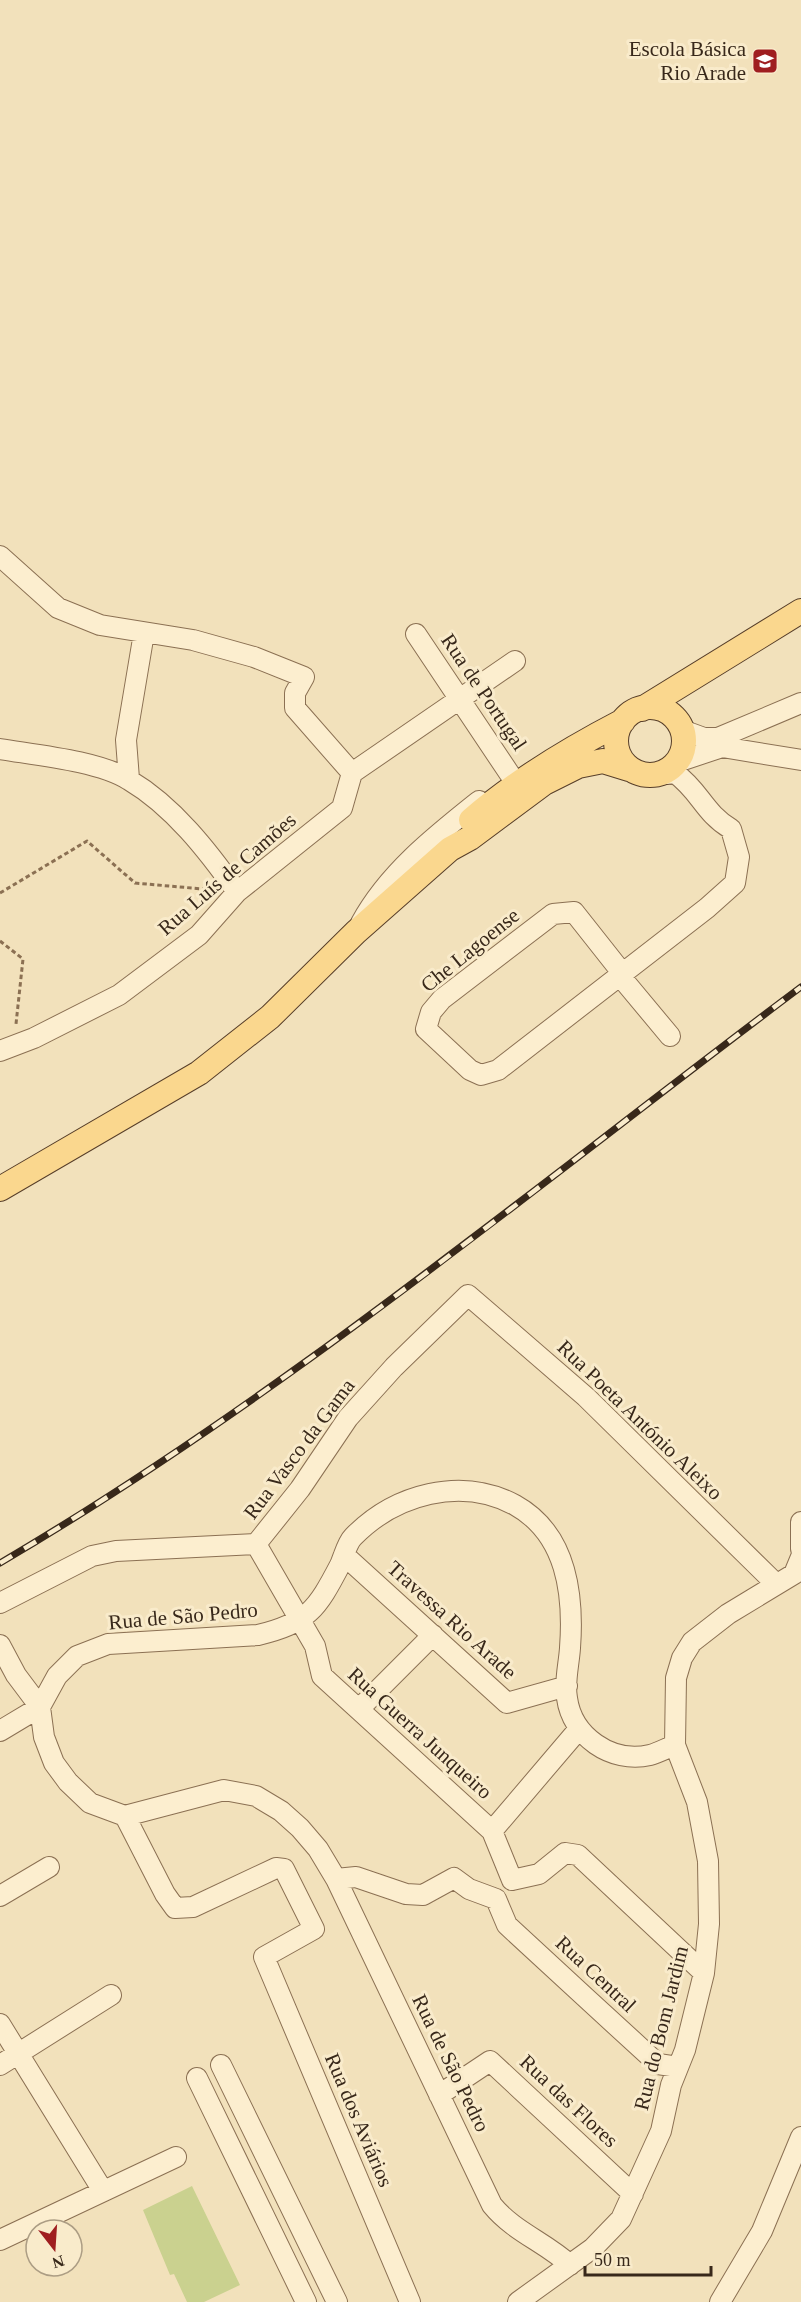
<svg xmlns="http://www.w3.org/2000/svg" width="801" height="2302" viewBox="0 0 801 2302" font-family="Georgia,serif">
<rect width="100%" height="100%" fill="#f2e1bb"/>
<path fill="#cad18f" d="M192,2186L240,2285L204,2302H187L174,2274L170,2275L143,2210Z"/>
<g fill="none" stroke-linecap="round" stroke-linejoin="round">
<defs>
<path id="minor" d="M0,556L58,608L100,625L193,640L254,657L304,677L295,693V708L352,773
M416,634L511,776
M682,730L704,738H718L801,703
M0,749C36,755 99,761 129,780C173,806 208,851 237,892
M677,762L722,747L801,760
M129,779L126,740L144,633
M361,923C388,873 435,836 479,801
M623,974L574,912L553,914L442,999L431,1012L426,1029L470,1070L481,1075L498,1070L707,908L735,883L739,857L731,829C704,813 700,791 675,773L657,775
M620,976L670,1036
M0,1051L34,1038L119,995L199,935L237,892L342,808L352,773L515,661
M801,1522V1549
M256,1544L315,1646L322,1676L492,1831L512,1880
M344,1555L507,1703L567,1686
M0,1603L92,1556L116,1551L256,1544L300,1489L348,1418L394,1367L468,1295L586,1397L775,1583
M0,1645L16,1675L40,1707L0,1731
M359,1709L433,1635
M125,1816L165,1894L175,1908L193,1907L276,1868L284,1869L314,1929L264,1957L410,2302
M492,1831L578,1730
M336,1879L356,1877L406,1894L423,1895L454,1878L469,1889L496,1899
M512,1880L539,1874L565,1853L578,1855L704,1973
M0,1896L49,1867
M496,1899L507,1925L585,1997L658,2064L678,2067
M0,2024L103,2191
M0,2065L111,1995
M221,2065L337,2302
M197,2078L306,2302
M439,2095L490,2061L633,2194
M0,2240L176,2157
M570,2265C545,2242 514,2232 492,2205L336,1879L318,1849L300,1828L281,1811L256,1796L224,1790L125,1816L90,1803L68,1782L54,1763L44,1737L40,1707L57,1676L77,1656L108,1644L258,1635C308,1623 317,1609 340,1565C344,1556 347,1543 353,1537C395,1494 461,1476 515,1505C567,1534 574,1594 570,1648C569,1664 564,1683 567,1698C572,1736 611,1764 650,1755C658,1753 667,1748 675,1745
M518,2302L593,2248L621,2219L661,2131L671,2085L685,2050L704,1973L709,1924L708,1861L697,1802L675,1745L676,1678L682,1658L692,1642L728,1614L794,1574L801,1557
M720,2302L762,2231L801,2137"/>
<path id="major" d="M616 741a34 34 0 1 1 68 0a34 34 0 1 1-68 0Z
M642,709L801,611
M471,820C517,780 569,749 623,721
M0,1189L199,1073L270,1017L356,932L450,849L470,838L544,783L578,766L603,761L629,769"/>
</defs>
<use href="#minor" stroke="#8b7053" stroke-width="22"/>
<use href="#major" stroke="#573e29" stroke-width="26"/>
<path stroke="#8b7053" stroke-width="3" stroke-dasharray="4.5 3" stroke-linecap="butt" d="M0,893L87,841L135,883L214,890
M0,941L23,959L16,1024"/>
<use href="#minor" stroke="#fceecf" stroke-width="20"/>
<use href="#major" stroke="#fad78e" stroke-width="24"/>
<defs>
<path id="rail" d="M0,1563C284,1396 538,1184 801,987"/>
</defs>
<use href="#rail" stroke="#38281a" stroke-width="7"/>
<use href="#rail" stroke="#f9ebcb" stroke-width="4.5" stroke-dasharray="14" stroke-linecap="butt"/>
</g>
<defs>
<symbol id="school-square" viewBox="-11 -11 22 22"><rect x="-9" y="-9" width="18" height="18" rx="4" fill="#9f1e20" stroke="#f9ebcb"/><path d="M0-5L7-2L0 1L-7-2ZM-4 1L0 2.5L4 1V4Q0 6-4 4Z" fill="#fff"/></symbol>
</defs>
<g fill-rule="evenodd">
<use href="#school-square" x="750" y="46" width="30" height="30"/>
</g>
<g text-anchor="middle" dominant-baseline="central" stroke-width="6" stroke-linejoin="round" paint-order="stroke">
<g font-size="21" fill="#38281a" stroke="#f9ebcb" text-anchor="end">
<text x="746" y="49">Escola Básica<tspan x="746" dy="24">Rio Arade</tspan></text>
</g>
<g font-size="21" fill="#38281a" stroke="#f9ebcb">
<text transform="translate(484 692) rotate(56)">Rua de Portugal</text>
<text transform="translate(227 874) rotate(-41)">Rua Luís de Camões</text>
<text transform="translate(470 950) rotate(-39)">Che Lagoense</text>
<text transform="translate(640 1420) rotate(44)">Rua Poeta António Aleixo</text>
<text transform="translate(299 1449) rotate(-53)">Rua Vasco da Gama</text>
<text transform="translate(183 1616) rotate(-5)">Rua de São Pedro</text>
<text transform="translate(452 1620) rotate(42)">Travessa Rio Arade</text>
<text transform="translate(420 1733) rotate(42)">Rua Guerra Junqueiro</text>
<text transform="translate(596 1974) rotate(43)">Rua Central</text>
<text transform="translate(661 2028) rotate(-76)">Rua do Bom Jardim</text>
<text transform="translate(451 2063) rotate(64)">Rua de São Pedro</text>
<text transform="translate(569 2101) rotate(43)">Rua das Flores</text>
<text transform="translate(359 2120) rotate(67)">Rua dos Aviários</text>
</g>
</g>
<g transform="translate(54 2248) rotate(163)"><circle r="28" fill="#f9ebcb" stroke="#ac9d84" stroke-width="1.5"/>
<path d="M0-4.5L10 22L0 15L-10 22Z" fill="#9f1e20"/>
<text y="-9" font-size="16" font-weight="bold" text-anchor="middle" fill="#38281a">N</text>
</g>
<path d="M585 2266v9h126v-9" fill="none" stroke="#38281a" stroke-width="3"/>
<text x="594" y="2266" font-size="18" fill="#38281a" stroke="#f9ebcb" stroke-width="4.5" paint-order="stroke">50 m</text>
</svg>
